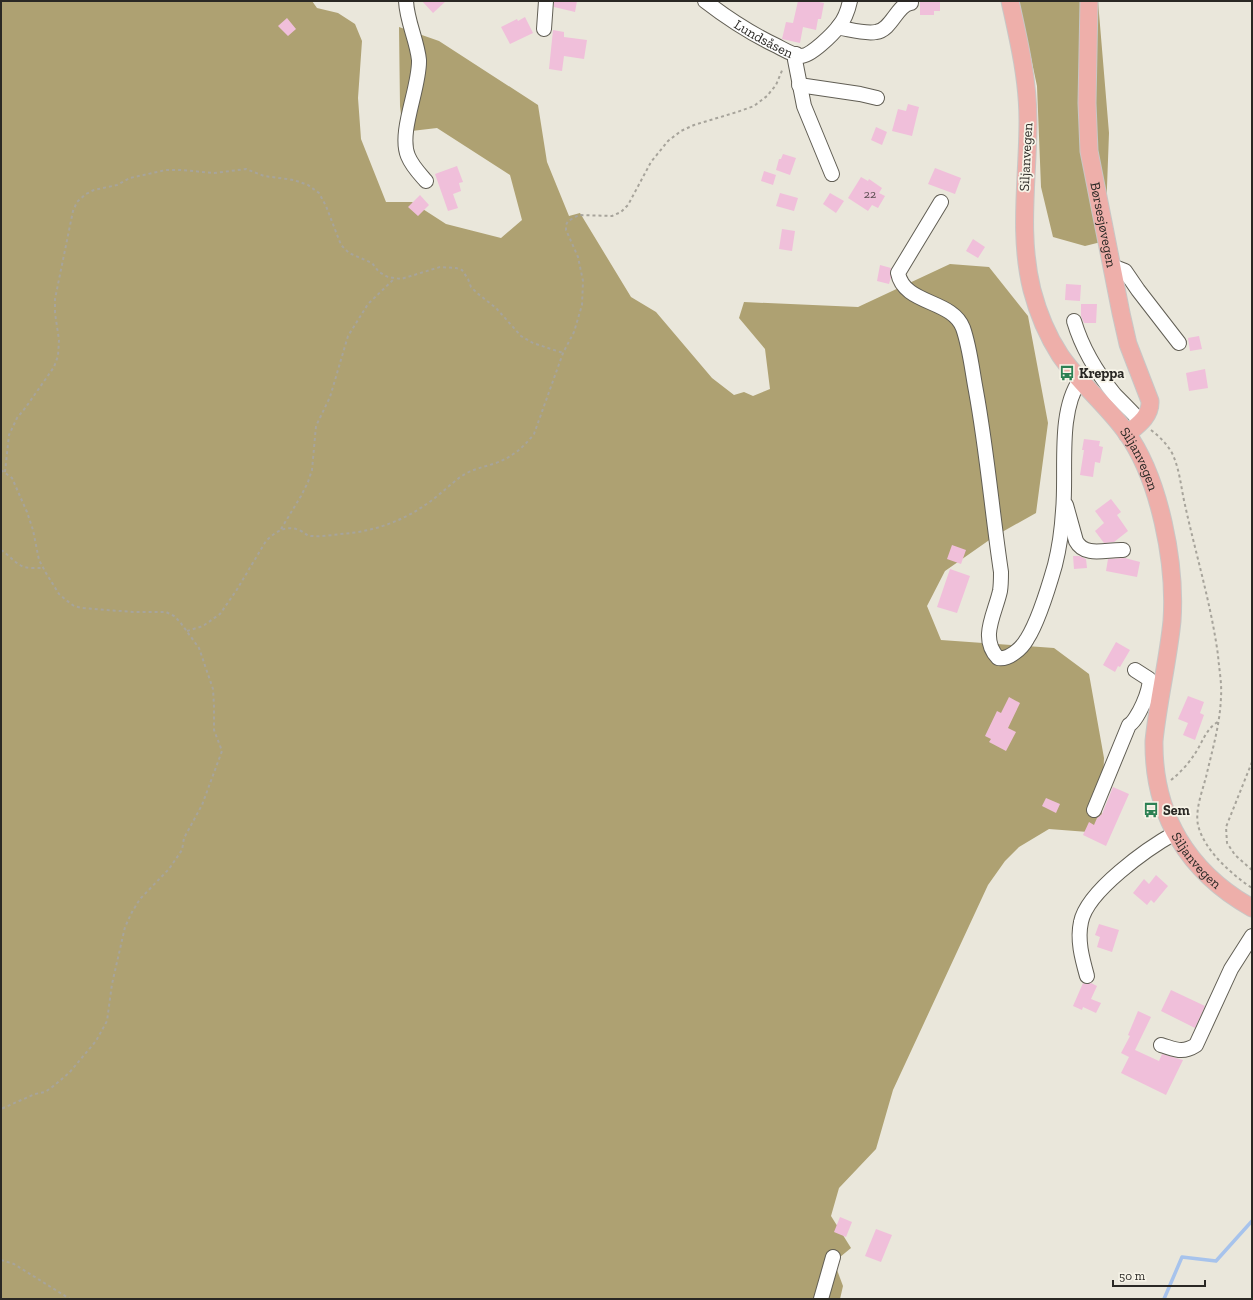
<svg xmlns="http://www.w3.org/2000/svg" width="1253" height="1300" viewBox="0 0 1253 1300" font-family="'Zilla Slab',serif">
<rect width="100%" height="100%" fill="#eae7db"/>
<path fill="#aea172" d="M1,1H312L317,8L338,13L355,24L362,41L358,98L361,139L386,202H412L446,224L501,238L522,220L510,175L437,128L403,132L400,106L399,27L439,41L538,105L547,162L569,216L580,213L631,297L656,312L712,378L734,395L744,392L753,396L770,389L765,349L739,318L744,302L858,307L950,264L989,267L1028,316L1048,423L1036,513L995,536L945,571L927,606L941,640L1054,648L1089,674L1104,758L1101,833L1049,829L1019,847L1005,861L988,885L893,1090L876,1149L839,1188L831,1216L851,1248L834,1262L843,1286L840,1299H1Z
M1019,1H1098L1109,133L1105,241L1085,246L1053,237L1041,187L1037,86Z"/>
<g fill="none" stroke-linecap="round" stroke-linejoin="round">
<path stroke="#a7c3ec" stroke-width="3.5" d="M1164,1299L1182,1257L1216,1261L1252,1221"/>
</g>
<path fill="#f0bfda" d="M422,1H446L433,13Z
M554,1H577L575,12L554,7Z
M798,1H814L824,3L821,19H818L816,30L803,27L800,43L782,39L786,22L793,23Z
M920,1H940V11H934V15H920Z
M525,17L533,33L510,44L501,27L517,19L518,21Z
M287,18L296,29L288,36L278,26Z
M553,30L564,32V37L587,40L584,59L564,56L562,71L549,69Z
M908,104L919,107L912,136L892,131L898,109L906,111Z
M876,127L887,132L882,145L871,140Z
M783,154L796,158L790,175L776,170L779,159H781Z
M457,166L463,182L459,183L461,191L453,194L458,208L448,211L435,174Z
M935,168L961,178L955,194L928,184Z
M764,171L776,175L773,185L761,181Z
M861,177L868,181L869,179L882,188L879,193L885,196L878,208L872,205L868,211L848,198Z
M780,193L798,198L794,211L776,206Z
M830,193L844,201L836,213L823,204Z
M420,195L429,205L418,216L408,207Z
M782,229L795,231L792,251L779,249Z
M973,239L985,247L978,258L966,251Z
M880,265L891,268L890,272L891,277L889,284L877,281Z
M1066,284L1081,285L1080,301L1065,300Z
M1081,304H1097L1096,323H1084L1081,316Z
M1199,336L1202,349L1190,351L1188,338Z
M1205,369L1208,388L1189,391L1186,373Z
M1084,439L1100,441L1099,446L1103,447L1100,463L1095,462L1093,477L1080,475L1084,450H1082Z
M1111,499L1121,512L1117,515L1128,531L1114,542L1104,543L1095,531L1104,523L1095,511Z
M952,545L966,550L961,564L947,559Z
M1073,556H1079L1086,559L1087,568L1074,569Z
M1125,558L1140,562L1137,577L1106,571L1108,559Z
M950,569L970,576L957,613L937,607Z
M1116,642L1130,650L1120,667L1118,666L1115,672L1103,665Z
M1188,696L1204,702L1200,713L1204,715L1195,740L1183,735L1188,723L1178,719Z
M1009,697L1020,703L1008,728L1016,732L1006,751L989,742L991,739L985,736L997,711L1001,713Z
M1113,787L1129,794L1106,846L1083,835L1089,822L1094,825L1097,818L1102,814Z
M1046,798L1060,804L1056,813L1042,806Z
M1156,875L1168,886L1154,903L1151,900L1147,905L1133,893L1144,879L1149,884Z
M1099,924L1119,930L1112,952L1097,947L1100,937L1095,935Z
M1083,983L1085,984L1091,983L1097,986L1091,999L1101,1003L1096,1013L1083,1007L1082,1010L1073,1006Z
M1171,990L1205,1006L1195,1028L1161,1011Z
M1138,1011L1151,1017L1135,1050L1159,1061L1162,1054L1183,1060L1166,1095L1121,1073L1129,1057L1121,1053L1130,1036L1128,1035Z
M840,1217L852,1222L846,1237L834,1232Z
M876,1229L892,1235L881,1262L865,1256Z"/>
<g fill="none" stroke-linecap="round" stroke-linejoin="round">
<defs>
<g id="minor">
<path d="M406,1C407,22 417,40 419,60C420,87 398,132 408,156C412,166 419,173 426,181"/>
<path id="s1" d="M705,1C727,18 750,33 775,45C783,49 792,55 801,56C811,56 833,34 839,26C845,19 848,10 850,1"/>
<path d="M839,26L841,28C852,30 865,34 876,32C892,30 897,4 911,3"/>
<path d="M544,29L546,1"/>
<path d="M796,54L795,60L804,106L832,174"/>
<path d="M799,85L860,94L877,98"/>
<path d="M941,202L898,273C904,305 952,299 963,328C970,348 972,370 976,391C987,451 992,512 1001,572C1001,578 1001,585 1000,591C995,614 979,638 998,658C1009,660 1022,648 1027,639C1038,622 1049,586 1055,565C1059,549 1062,528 1063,511C1067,472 1057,413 1080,380"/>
<path d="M1112,266L1125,271L1138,290L1179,343"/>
<path d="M1074,321C1082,348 1097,373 1115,395C1124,404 1133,413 1141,422"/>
<path d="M1066,505L1076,541C1085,558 1107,549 1123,550"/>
<path d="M1094,810L1129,725C1137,721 1152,688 1149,679L1135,670"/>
<path d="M1087,976C1082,958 1077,940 1081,922C1087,891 1148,848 1175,833"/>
<path d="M1161,1045C1175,1049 1182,1054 1196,1045L1231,969L1252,936"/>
<path d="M821,1299L833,1257"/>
</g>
<g id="major">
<path id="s2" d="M1010,1C1019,41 1028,80 1028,121C1028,178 1018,234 1032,290C1038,313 1047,335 1060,355C1079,383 1107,405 1126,432C1160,479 1176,564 1172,621C1168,661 1158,701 1154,741C1153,815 1188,872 1252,908"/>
<path id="s3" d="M1089,1L1087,103L1089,151L1121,313L1128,344L1150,401C1151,416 1138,425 1127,434"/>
</g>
</defs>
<use href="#minor" stroke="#615e54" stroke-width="16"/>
<use href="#major" stroke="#c8c7c6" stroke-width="19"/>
<path stroke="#a7a49b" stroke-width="2" stroke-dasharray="3 3" stroke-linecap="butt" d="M1151,430C1160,437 1168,445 1173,455C1180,471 1181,488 1185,505C1196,555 1211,604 1218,655C1219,669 1222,683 1221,697C1220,725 1212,751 1206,777C1202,792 1195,810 1198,825C1204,850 1231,874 1252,888
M1,470L12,478L27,512L33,530L39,560L46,573L59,594L66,600L74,606L82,608L133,612H166L174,616L180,622L199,648L213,689L214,706V730L222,751L202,805L184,838L182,850L169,869L140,899L132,912L125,927L112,984L107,1021L96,1041L69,1073L51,1088L45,1092L35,1094L1,1109
M5,472L9,435L17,418L26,407L54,367L58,356L59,340L55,313V299L73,211L77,202L86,194L94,190L117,185L130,178L166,170H181L214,173L246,169L264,176L294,180L308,185L319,193L326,206L341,245L349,253L372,263L379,272L388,277L401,279L440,267L456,268L462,270L468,279L471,287L477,293L496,308L521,336L533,343L563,353
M281,529L301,496L308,482L312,470L316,426L330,397L348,336L368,304L395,278
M1,550C8,554 13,561 20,565C26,569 36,568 43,568
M187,631L203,626L220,614L236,591L266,541C276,531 287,524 301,531C305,533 307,536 312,536C324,537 338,534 351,533C383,529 411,517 436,497C445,490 453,482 462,476C472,469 484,467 496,463C512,457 523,448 534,434L563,353L574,332L582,305L583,281L578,257L566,230V225L568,221L579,215L612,216L621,212L628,205L651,162L668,141L681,131L694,125L737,112L754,106L767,96L776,85L783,68
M1252,762L1226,827L1227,843L1235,855L1252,870
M1171,780C1180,773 1188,764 1194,755C1202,744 1206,728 1218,722
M1,1260L14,1264L70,1299"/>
<use href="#minor" stroke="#fff" stroke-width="14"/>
<use href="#major" stroke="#eeafaa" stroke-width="17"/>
</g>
<defs>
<symbol id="bus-bare" viewBox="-9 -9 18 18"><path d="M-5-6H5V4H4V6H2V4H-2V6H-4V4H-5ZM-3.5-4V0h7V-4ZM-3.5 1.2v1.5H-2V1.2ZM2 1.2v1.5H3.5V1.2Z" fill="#2c8053" stroke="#f7f4e8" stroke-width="2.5" paint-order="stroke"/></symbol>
</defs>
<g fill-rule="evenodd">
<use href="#bus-bare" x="1056" y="362" width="22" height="22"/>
<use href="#bus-bare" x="1140" y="799" width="22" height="22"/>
</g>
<g text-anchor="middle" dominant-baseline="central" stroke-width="3.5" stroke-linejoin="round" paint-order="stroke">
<g font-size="12" fill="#5c4e52">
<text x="870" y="194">22</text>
</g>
<g font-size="14" fill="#2a2824" stroke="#f7f4e8">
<text stroke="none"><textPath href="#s1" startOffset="70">Lundsåsen</textPath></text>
<text transform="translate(1026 157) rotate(-87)">Siljanvegen</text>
<text stroke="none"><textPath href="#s3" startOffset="225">Børsesjøvegen</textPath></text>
<text stroke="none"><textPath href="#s2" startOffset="494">Siljanvegen</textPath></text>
<text stroke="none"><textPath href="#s2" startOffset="913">Siljanvegen</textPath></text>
</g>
<g font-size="14" font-weight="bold" fill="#2a2824" stroke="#f7f4e8" text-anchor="start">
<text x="1079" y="373">Kreppa</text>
<text x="1163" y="810">Sem</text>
</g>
</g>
<rect width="1253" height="1300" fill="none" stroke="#2a2824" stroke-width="4"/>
<path d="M1113 1280v6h92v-6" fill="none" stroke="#2a2824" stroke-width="2"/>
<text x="1119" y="1280" font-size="12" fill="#2a2824" stroke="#f7f4e8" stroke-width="3" paint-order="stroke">50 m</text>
</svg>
